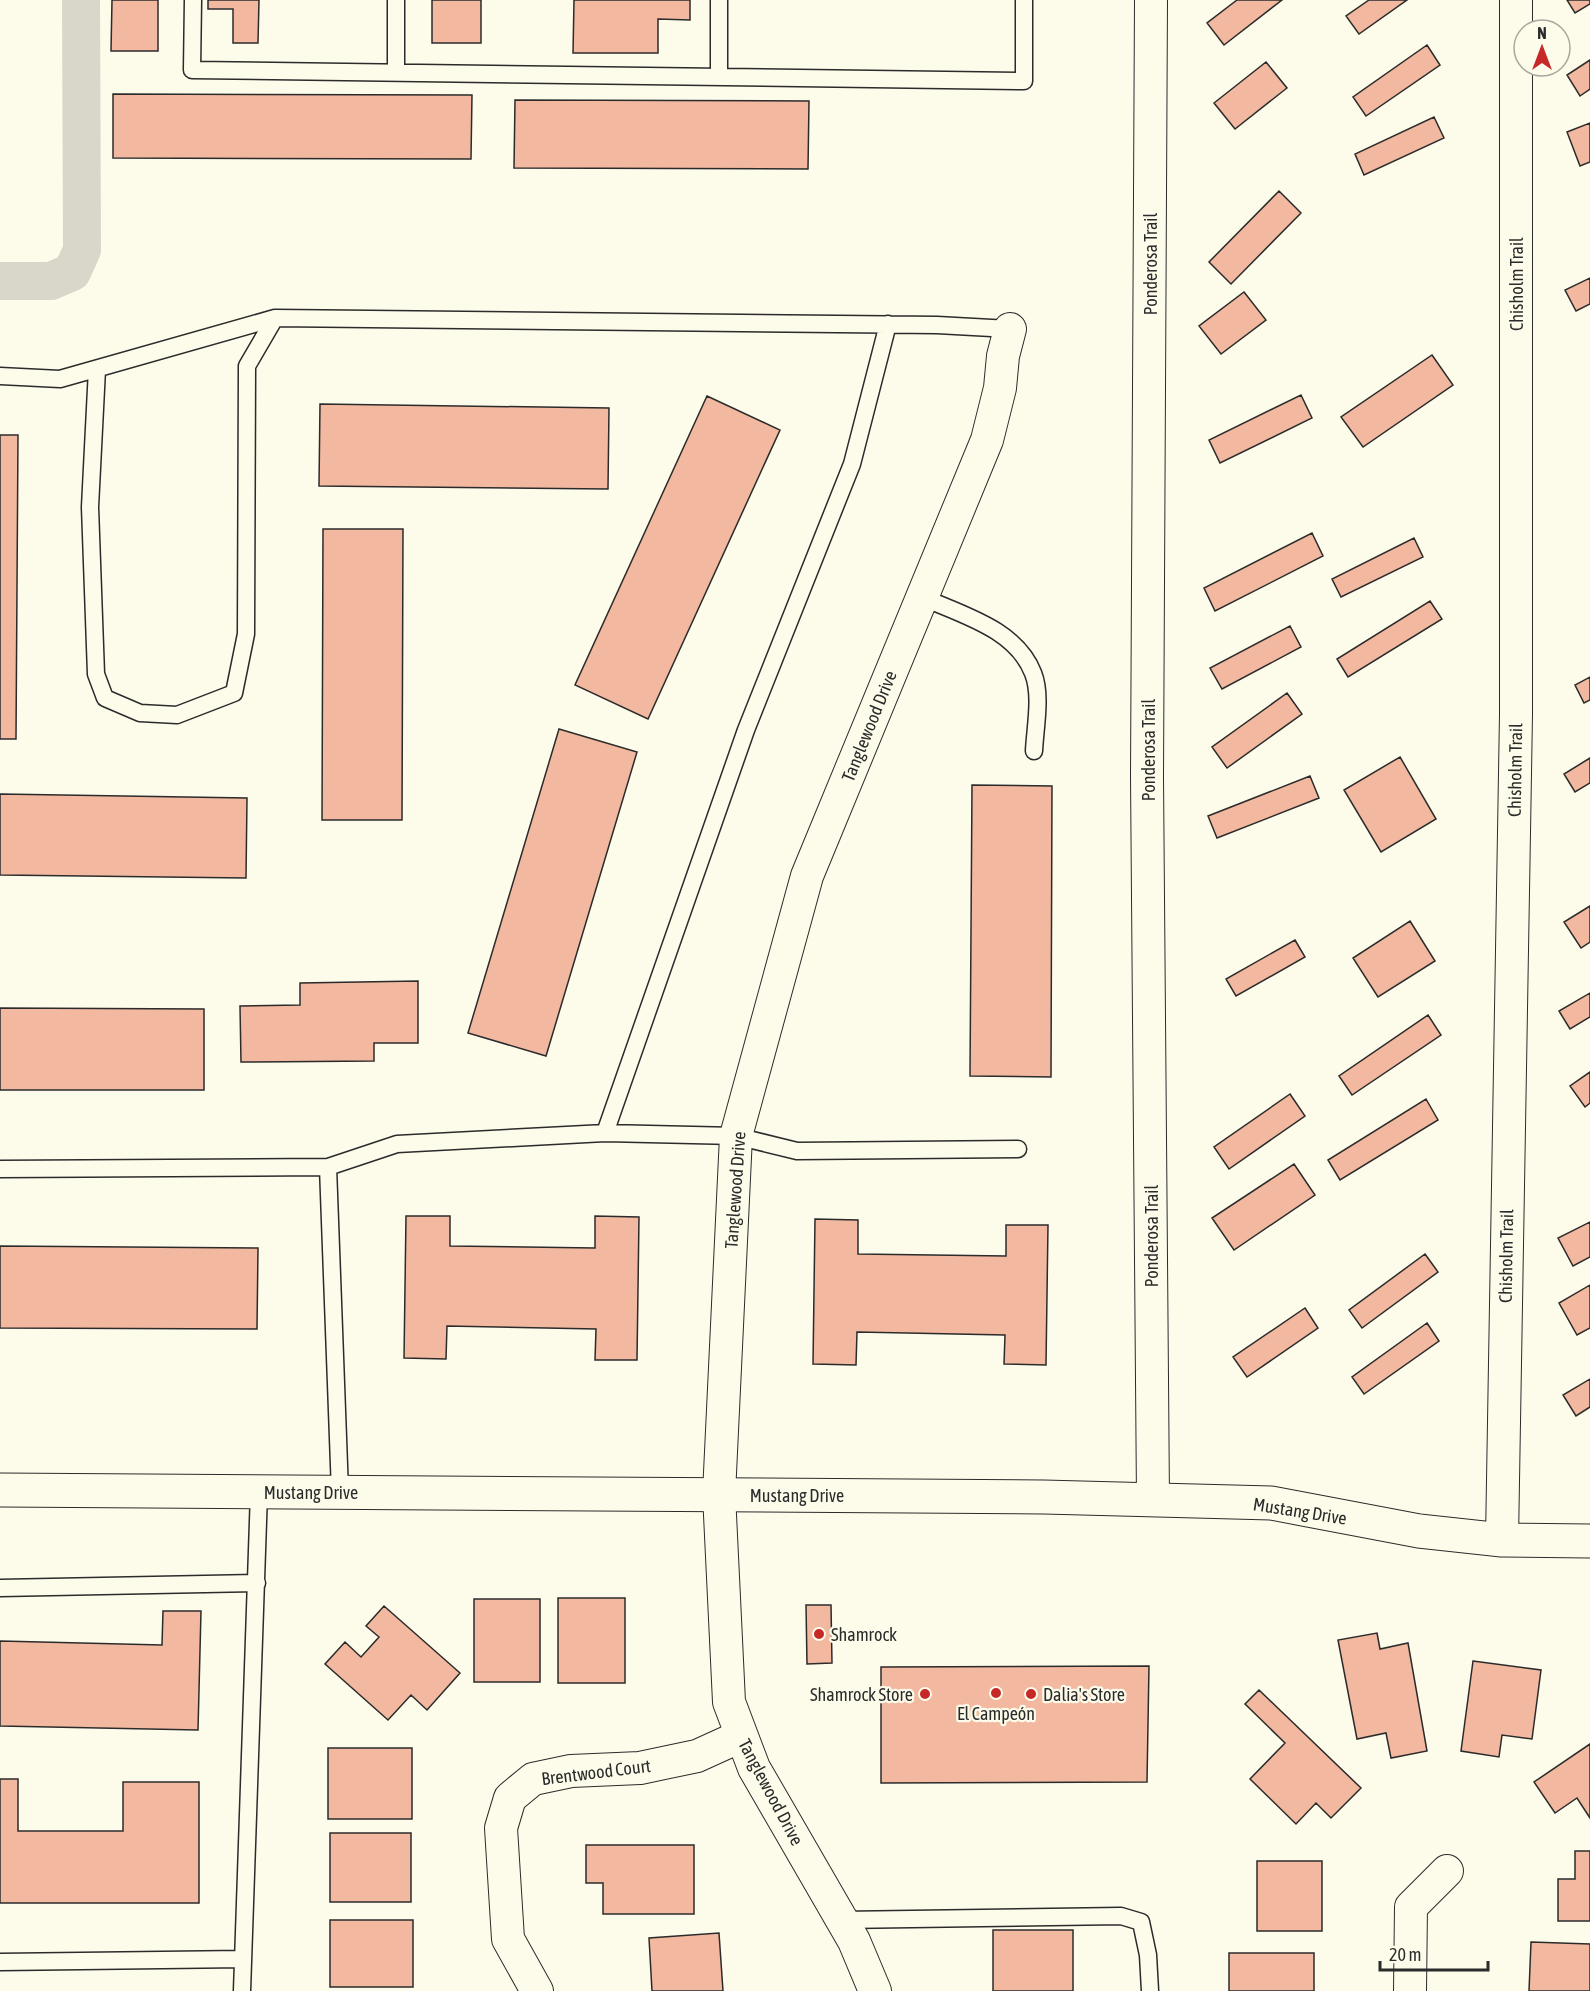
<svg xmlns="http://www.w3.org/2000/svg" width="1590" height="1991" viewBox="0 0 1590 1991" font-family="'Asap Condensed',sans-serif">
<rect width="100%" height="100%" fill="#fdfbea"/>
<g fill="none" stroke-linecap="round" stroke-linejoin="round">
<path stroke="#d8d7c9" stroke-width="38" d="M0,281H51L72,272L82,250L81,0"/>
</g>
<path fill="#f2b8a0" stroke="#2b2b2b" stroke-width="1.5" d="M112,0H158V51H111Z
M208,0H259L258,43H233V9H208Z
M432,0H481V43H432Z
M574,0H690V20L658,19V53H573Z
M1237,0H1282L1224,45L1207,23Z
M1369,0H1407L1359,34L1346,16Z
M1567,0H1590V4L1575,13Z
M1427,45L1440,65L1366,116L1353,97Z
M1590,60V89L1580,96L1567,75Z
M1266,62L1287,88L1235,129L1214,103Z
M113,94L472,95L471,159L113,158Z
M515,100L809,101L808,169L514,168Z
M1434,117L1444,138L1364,175L1355,154Z
M1590,123V162L1580,166L1567,132Z
M1279,191L1301,213L1231,284L1209,262Z
M1590,278V304L1576,311L1565,290Z
M1244,292L1266,320L1221,354L1199,326Z
M1432,355L1453,385L1363,447L1341,417Z
M1301,395L1312,418L1220,463L1209,440Z
M707,396L780,430L648,719L575,685Z
M320,404L609,408L608,489L319,486Z
M0,435H18L16,739H0Z
M323,529H403L402,820H322Z
M1312,533L1323,556L1215,611L1204,588Z
M1414,538L1423,557L1341,597L1332,579Z
M1430,601L1442,619L1348,677L1337,659Z
M1290,626L1301,647L1222,689L1210,668Z
M1590,677V700L1584,703L1575,685Z
M1287,693L1302,714L1227,768L1212,747Z
M559,729L637,752L546,1056L468,1033Z
M1400,757L1436,819L1381,852L1344,790Z
M1590,758V783L1575,792L1564,774Z
M1310,776L1319,798L1217,838L1208,816Z
M972,785L1052,786L1051,1077L970,1076Z
M0,794L247,798L246,878L0,875Z
M1590,906V942L1581,948L1564,922Z
M1410,921L1435,961L1378,997L1353,958Z
M1295,940L1305,957L1236,996L1226,979Z
M418,981V1043H374V1061L241,1062L240,1006L300,1005V983Z
M1590,993V1017L1570,1029L1559,1011Z
M0,1008L204,1009V1090H0Z
M1428,1015L1441,1035L1352,1095L1339,1076Z
M1590,1072V1103L1585,1107L1570,1086Z
M1290,1094L1305,1116L1229,1169L1214,1147Z
M1426,1099L1438,1120L1340,1180L1328,1160Z
M1294,1164L1315,1195L1234,1250L1212,1218Z
M406,1216H450V1246L595,1248V1216L639,1217L637,1360H595L596,1329L447,1326L446,1359L404,1358Z
M815,1219L858,1220V1254L1006,1256V1225H1048L1046,1365L1004,1364L1005,1335L857,1332L856,1365L813,1364Z
M1590,1222V1257L1573,1266L1558,1238Z
M0,1246L258,1248L257,1329L0,1328Z
M1425,1254L1438,1272L1362,1328L1349,1310Z
M1590,1285V1328L1577,1335L1559,1303Z
M1305,1308L1318,1328L1247,1377L1233,1357Z
M1427,1323L1439,1341L1364,1394L1352,1377Z
M1590,1379V1407L1576,1416L1563,1395Z
M558,1598H625V1683H558Z
M474,1599H540V1682H474Z
M806,1605H831L832,1663L807,1664Z
M384,1606L460,1673L427,1710L411,1695L388,1720L325,1664L345,1642L361,1657L379,1637L366,1626Z
M163,1611H201L198,1730L0,1726V1641L162,1645Z
M1377,1633L1380,1649L1408,1643L1427,1751L1391,1758L1386,1733L1357,1739L1338,1640Z
M1473,1661L1541,1670L1532,1739L1502,1735L1499,1757L1461,1751Z
M1149,1666L1147,1782L881,1783V1667Z
M1259,1690L1361,1788L1331,1818L1316,1803L1296,1824L1250,1779L1285,1743L1245,1704Z
M1590,1744V1818L1577,1798L1555,1813L1534,1782Z
M328,1748H412V1819H328Z
M0,1779H18V1831H123V1782H199V1903H0Z
M330,1833H411V1902H330Z
M586,1845H694V1914H603V1883H586Z
M1575,1851H1590V1921H1558V1879H1575Z
M1257,1861H1322V1931H1257Z
M330,1920H413V1987H330Z
M993,1930H1073V1991H993Z
M719,1933L723,1991H652L649,1938Z
M1531,1942L1590,1944V1991H1529Z
M1229,1953H1314V1991H1229Z"/>
<g fill="none" stroke-linecap="round" stroke-linejoin="round">
<defs>
<path id="lane" d="M193,0L192,70L1024,81V0
M396,0V72
M719,77V0
M97,369L90,507L96,674L105,698L140,713L177,715L234,693L246,634L247,366L275,318
M0,376L60,379L275,318L937,325L1010,329
M922,597C962,615 1016,629 1033,673C1042,695 1035,728 1034,751
M605,1133L746,730L852,464L888,324
M328,1167L340,1492
M0,1169L328,1167L397,1144L605,1133L736,1136L797,1151L1018,1149
M0,1588L257,1583
M841,1920L1121,1916L1141,1922L1148,1955L1150,1991
M0,1962L243,1959
M242,1991L259,1492"/>
<path id="street" d="M1151,0L1147,777L1153,1500
M1502,1540L1516,714V0
M537,1991L508,1939L501,1828L510,1798L533,1779L571,1771L640,1768L697,1756L741,1736
M875,1991L854,1941L754,1768L729,1702L719,1494L736,1136L807,876L987,440L1000,388L1003,356L1010,329
M1410,1991L1411,1907L1447,1871"/>
<path id="secondary" d="M0,1490L1044,1497L1271,1503L1419,1531L1502,1540L1590,1541"/>
</defs>
<use href="#lane" stroke="#2b2b2b" stroke-width="19"/>
<use href="#street" stroke="#2b2b2b" stroke-width="34"/>
<use href="#secondary" stroke="#2b2b2b" stroke-width="35"/>
<use href="#lane" stroke="#fdfbea" stroke-width="16"/>
<use href="#street" stroke="#fdfbea" stroke-width="32"/>
<use href="#secondary" stroke="#fdfbea" stroke-width="33"/>
</g>
<g fill="#c62828" stroke="#fdfbea" stroke-width="2">
<circle cx="819" cy="1634" r="6"/>
<circle cx="996" cy="1693" r="6"/>
<circle cx="925" cy="1694" r="6"/>
<circle cx="1031" cy="1694" r="6"/>
</g>
<g text-anchor="middle" dominant-baseline="central" stroke-width="4.5" stroke-linejoin="round" paint-order="stroke">
<g font-size="18" fill="#2b2b2b" stroke="#fdfbea">
<text transform="translate(1150 264) rotate(-90)">Ponderosa Trail</text>
<text transform="translate(1516 284) rotate(-90)">Chisholm Trail</text>
<text transform="translate(869 726) rotate(-68)">Tanglewood Drive</text>
<text transform="translate(1148 750) rotate(-90)">Ponderosa Trail</text>
<text transform="translate(1515 770) rotate(-89)">Chisholm Trail</text>
<text transform="translate(735 1190) rotate(-86)">Tanglewood Drive</text>
<text transform="translate(1151 1236) rotate(-90)">Ponderosa Trail</text>
<text transform="translate(1506 1256) rotate(-89)">Chisholm Trail</text>
<text x="311" y="1492">Mustang Drive</text>
<text x="797" y="1495">Mustang Drive</text>
<text transform="translate(1300 1511) rotate(9)">Mustang Drive</text>
<text transform="translate(596 1772) rotate(-7)">Brentwood Court</text>
<text transform="translate(771 1792) rotate(62)">Tanglewood Drive</text>
</g>
<g font-size="18" fill="#2b2b2b" stroke="#fdfbea" text-anchor="start">
<text x="831" y="1634">Shamrock</text>
<text x="913" y="1694" text-anchor="end">Shamrock Store</text>
<text x="1043" y="1694">Dalia's Store</text>
<text x="996" y="1713" text-anchor="middle">El Campeón</text>
</g>
</g>
<g transform="translate(1542 48)"><circle r="28" fill="#fdfbea" stroke="#a9a89e" stroke-width="1.5"/>
<path d="M0-4.5L10 22L0 15L-10 22Z" fill="#c62828"/>
<text y="-9" font-size="16" font-weight="bold" text-anchor="middle" fill="#2b2b2b">N</text>
</g>
<path d="M1380 1961v9h108v-9" fill="none" stroke="#2b2b2b" stroke-width="3"/>
<text x="1389" y="1961" font-size="18" fill="#2b2b2b" stroke="#fdfbea" stroke-width="4.5" paint-order="stroke">20 m</text>
</svg>
